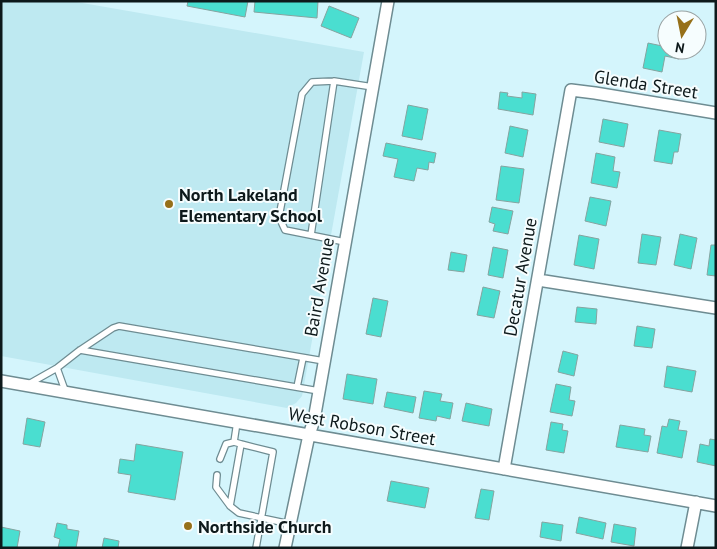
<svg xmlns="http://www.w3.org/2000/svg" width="717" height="549" viewBox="0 0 717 549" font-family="'PT Sans',sans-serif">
<rect width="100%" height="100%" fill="#d4f5fc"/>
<path fill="#bee9f1" d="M1,1H71L364,52L302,396L296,403L287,408L1,356Z"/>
<path fill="#4aded0" stroke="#85a4a0" d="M188,1H248L245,17L187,6Z
M255,1H318L317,18L254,12Z
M329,6L359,18L351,38L321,26Z
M648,43L667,47V50H680L679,59L665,56L662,72L643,68Z
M500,92L508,93L507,96L522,98V92L536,94L533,115L498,109Z
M408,105L428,109L422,140L402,136Z
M603,119L628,124L624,147L599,142Z
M510,126L528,130L523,157L505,153Z
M659,130L681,134L678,152H674L672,164L654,161Z
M386,143L436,153L434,163L429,162L428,170L417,168L414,181L394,177L398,159L383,156Z
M596,153L615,157L613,171L620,172L617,188L591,183Z
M501,166L524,169L519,203L496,200Z
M590,197L611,201L606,226L585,221Z
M492,207L513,211L508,234L493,231L495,224L489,222Z
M642,234L661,237L656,265L638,263Z
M680,234L697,238L691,269L674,265Z
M579,235L599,239L594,269L574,265Z
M711,245H716V276L707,275Z
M493,247L508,250L503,278L488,275Z
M451,252L467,255L464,272L448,270Z
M483,287L500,291L494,318L477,315Z
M373,298L388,301L381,337L366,334Z
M577,307L597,309L596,324L575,322Z
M637,326L655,329L652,348L634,346Z
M563,351L578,355L574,376L558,372Z
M667,366L696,371L692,392L664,387Z
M347,374L377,379L373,404L343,399Z
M556,384L571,387L569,400L575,401L572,416L550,412Z
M424,391L442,394L440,401L453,403L450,419L437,416L436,421L419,418Z
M387,392L416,397L413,413L384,407Z
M466,403L492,409L489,426L462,421Z
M27,418L45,422L40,447L23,444Z
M669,419L680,421L678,430L687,431L682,458L657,453L662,426L667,427Z
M551,422L563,424L562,430L568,431L564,453L546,450Z
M620,425L645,429L644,435L651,436L648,452L616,447Z
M710,439L716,440V466L697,462L700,444L709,446Z
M136,444L183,452L175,500L128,492L131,475L118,473L120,459L134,461Z
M391,481L429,488L425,508L387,501Z
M481,489L494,491L489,520L475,518Z
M579,517L606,523L603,539L576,533Z
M542,522L563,525L561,541L540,537Z
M57,523L67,525V529L79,531L76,548H58L60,539L54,537Z
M614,524L636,528L634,546L611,542Z
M1,527L20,531L17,548H1Z
M104,538L119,541L118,548H102Z"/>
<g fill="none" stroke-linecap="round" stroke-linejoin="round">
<defs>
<path id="lane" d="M311,235L334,81
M345,242L285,230L279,217L302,94L312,82L334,81L373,87
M80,350L319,391
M57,368L66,393
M27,385L57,368L80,350L113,328L119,326L324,361
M297,387L303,358
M234,442L237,422
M241,444L273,452L256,548
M220,459L226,444L234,442L241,444L230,506L239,513L290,524
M217,475L216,487L230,506"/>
<path id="street" d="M538,280L716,308
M1,381L716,506
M504,469L571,90L595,93L716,113
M285,548L309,435L314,420L388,1
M687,548L696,502"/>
</defs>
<use href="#lane" stroke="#6e8c92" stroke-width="8"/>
<use href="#street" stroke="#6e8c92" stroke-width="14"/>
<use href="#lane" stroke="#fff" stroke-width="5.5"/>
<use href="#street" stroke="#fff" stroke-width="11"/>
</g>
<g fill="#96701a" stroke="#f6fdfe" stroke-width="2">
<circle cx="169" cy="204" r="5"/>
<circle cx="188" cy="526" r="5"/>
</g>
<g text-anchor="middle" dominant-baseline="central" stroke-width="4" stroke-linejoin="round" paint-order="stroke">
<g font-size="18" fill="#0d191b" stroke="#f6fdfe">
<text transform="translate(646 84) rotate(9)">Glenda Street</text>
<text transform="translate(520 277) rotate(-80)">Decatur Avenue</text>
<text transform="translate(319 287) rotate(-80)">Baird Avenue</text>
<text transform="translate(362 426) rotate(10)">West Robson Street</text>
</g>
<g font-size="18" font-weight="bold" fill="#0d191b" stroke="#f6fdfe" text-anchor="start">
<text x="179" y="194">North Lakeland<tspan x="179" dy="21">Elementary School</tspan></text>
<text x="198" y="526">Northside Church</text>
</g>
</g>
<rect width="717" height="549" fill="none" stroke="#0d191b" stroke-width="5"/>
<g transform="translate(682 35) rotate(190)"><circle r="24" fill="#f6fdfe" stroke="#99a2a3"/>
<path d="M0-4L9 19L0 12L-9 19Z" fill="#96701a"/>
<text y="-8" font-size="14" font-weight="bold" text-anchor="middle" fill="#0d191b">N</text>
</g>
</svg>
